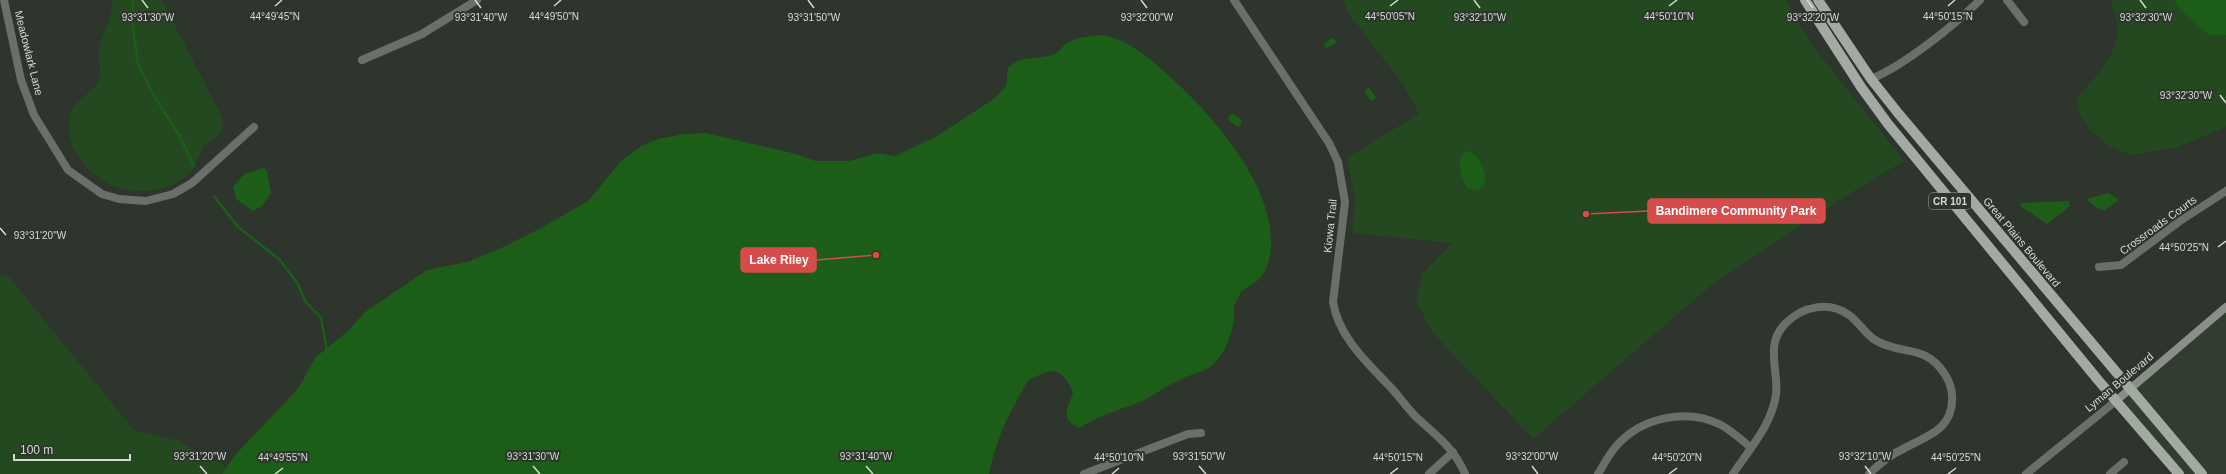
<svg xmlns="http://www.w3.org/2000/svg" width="2226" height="474" viewBox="0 0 2226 474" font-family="Arial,sans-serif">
<rect width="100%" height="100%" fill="#2d352d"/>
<path fill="#313d2f" d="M2226,307V474H2179L2117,400Z"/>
<path fill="#244920" d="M112,0H162L223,119L221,133C216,137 209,141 204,146C199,153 197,163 192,170C170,195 132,196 105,182C83,169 58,135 73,109C79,98 92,92 98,82C103,72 98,63 99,52C100,34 114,19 112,0Z
M1342,0H1786L1812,45L1904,161L1857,189L1716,281L1533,439L1432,332L1416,301L1422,274L1452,243L1353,233L1355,195L1346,158L1419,114L1404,86L1350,15Z
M2111,0H2175L2178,8L2210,36L2226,35V127L2178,147L2130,155L2109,146L2092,132L2081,117L2076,99C2094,79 2115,59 2118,31C2119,22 2113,9 2111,0Z
M0,276L9,277L134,430L176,440L227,467L222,474H0Z"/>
<path fill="#1c5d17" d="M2175,0H2226V35L2210,36L2178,8Z
M1102,35C1130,40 1151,59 1170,77C1212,114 1273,184 1271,244C1271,257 1267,273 1256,282C1252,285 1245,288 1241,292C1238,296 1238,301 1234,305C1237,323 1227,351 1214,364C1207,371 1192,374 1184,378C1170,384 1157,393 1144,400C1122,410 1099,414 1080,428C1060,421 1067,409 1073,393C1068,382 1062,368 1048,372C1041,374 1034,377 1028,381C1024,385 1022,393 1019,397C1004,422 995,445 989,474H222L235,455L297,390L316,357L348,331L365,312L427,270L467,262L499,249L541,228L588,201L622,160L641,146L658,139L684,134L706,133L792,153L816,161H849L877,153L895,156L937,136L995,98L1006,86L1008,68C1019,55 1036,60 1052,55C1058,53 1061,48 1066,44C1075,37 1092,36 1102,35Z
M1332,38L1335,39L1336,43L1326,48L1324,44Z
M1369,87L1376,98L1371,101L1364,91Z
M1234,114L1242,121L1239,127L1236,126L1228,120L1229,115Z
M1466,151C1478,151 1488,174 1485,185L1476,191L1467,188C1461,178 1455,159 1466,151Z
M264,168L267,170L271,193L262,206L253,211L236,199L233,187L244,174Z
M2108,193L2119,200L2105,210H2100L2086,199Z
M2069,201L2070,206L2047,224L2020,206L2021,203Z"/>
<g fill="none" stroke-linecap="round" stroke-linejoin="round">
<path stroke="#1c5d17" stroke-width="2.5" d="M133,0V27L138,63L153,94L180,137L194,166
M214,196L238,227L280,260L298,284L305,301L321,318L327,351"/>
<path stroke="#6b6f6a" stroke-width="8" d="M4,0L21,80L34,115L68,170L102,194L119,199L146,201L173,194L192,183L254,127
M1234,0L1329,143L1338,162L1345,202L1333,302C1339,339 1370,365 1394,391C1401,399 1408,409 1416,417C1435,434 1455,449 1465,474
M2007,0L2024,22
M362,60L422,34L477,0
M1871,79C1905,65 1953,26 1980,0
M2099,267L2121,265L2180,221L2226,191
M1084,474L1188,434L1201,433
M1429,474L1453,452
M1598,474C1604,464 1610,452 1619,443C1643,418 1686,408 1719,424C1731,430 1741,439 1751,448
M1733,474C1750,448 1771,426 1776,395C1779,370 1764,344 1786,323C1803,306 1829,301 1849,315C1859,322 1865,334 1875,340C1901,356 1924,343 1944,373C1948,379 1952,388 1952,396C1954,430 1926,436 1903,449C1890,455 1879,464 1869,474
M2110,474L2124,462"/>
<path stroke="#6b6f6a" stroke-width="8" d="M2026,474L2117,400"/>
<path stroke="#8a9089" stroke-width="8" d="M2117,400L2226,307"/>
<path stroke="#a2aaa1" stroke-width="10" d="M1805,0L1861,87L1888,124L2098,380L2179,474
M1818,0L1871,79L1898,113L2202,474"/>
</g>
<path fill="none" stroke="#d5dad4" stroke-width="1.5" d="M142,0L148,8M475,0L481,8M808,0L814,8M1141,0L1147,8M1474,0L1480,8M1807,0L1813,8M2140,0L2146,8M275,6L282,0M554,6L561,0M1390,6L1398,0M1669,6L1677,0M1948,6L1955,0M2220,95L2226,103M0,228L6,235M2218,247L2226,241M200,466L207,474M533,466L540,474M866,466L873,474M1199,466L1206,474M1532,466L1538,474M1865,466L1871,474M275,474L283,468M1112,474L1119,468M1390,474L1398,468M1669,474L1677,468M1948,474L1956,468"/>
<g text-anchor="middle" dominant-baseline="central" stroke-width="4" stroke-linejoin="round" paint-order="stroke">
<rect fill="#2d352d" stroke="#a3a8a2" stroke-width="1" x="1929" y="193" width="42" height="16" rx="3"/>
<g font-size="10" font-weight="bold" fill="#d5dad4">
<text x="1950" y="201">CR 101</text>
</g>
<g font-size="11" fill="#d5dad4" stroke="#2d352d">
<text transform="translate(29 53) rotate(76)">Meadowlark Lane</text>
<text transform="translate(2158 225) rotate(-36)">Crossroads Courts</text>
<text transform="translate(1330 226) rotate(-84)">Kiowa Trail</text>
<text transform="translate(2022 242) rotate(50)">Great Plains Boulevard</text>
<text transform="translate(2119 382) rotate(-40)">Lyman Boulevard</text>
</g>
</g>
<g font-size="10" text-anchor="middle" fill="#d5dad4" stroke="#2d352d" stroke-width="4" stroke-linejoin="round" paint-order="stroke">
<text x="275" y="20">44°49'45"N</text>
<text x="554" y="20">44°49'50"N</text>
<text x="1390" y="20">44°50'05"N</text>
<text x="1669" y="20">44°50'10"N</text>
<text x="1948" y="20">44°50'15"N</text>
<text x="2146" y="21">93°32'30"W</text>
<text x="814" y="21">93°31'50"W</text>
<text x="1147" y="21">93°32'00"W</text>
<text x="1480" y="21">93°32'10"W</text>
<text x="148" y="21">93°31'30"W</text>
<text x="481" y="21">93°31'40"W</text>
<text x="1813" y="21">93°32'20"W</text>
<text x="2186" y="99">93°32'30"W</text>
<text x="40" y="239">93°31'20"W</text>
<text x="2184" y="251">44°50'25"N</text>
<text x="200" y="460">93°31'20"W</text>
<text x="533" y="460">93°31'30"W</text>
<text x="866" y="460">93°31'40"W</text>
<text x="1199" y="460">93°31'50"W</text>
<text x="1532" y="460">93°32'00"W</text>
<text x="1865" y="460">93°32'10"W</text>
<text x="283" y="461">44°49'55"N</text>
<text x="1119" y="461">44°50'10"N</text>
<text x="1398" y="461">44°50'15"N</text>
<text x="1677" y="461">44°50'20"N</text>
<text x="1956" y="461">44°50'25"N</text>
</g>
<path fill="none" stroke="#d64c4a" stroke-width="1.5" d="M1586 214L1648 211M876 255L816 260"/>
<g fill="#d64c4a" stroke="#2d352d" stroke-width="1.5">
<circle cx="1586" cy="214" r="4"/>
<circle cx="876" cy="255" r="4"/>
</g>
<g fill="#d64c4a" stroke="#d64c4a" stroke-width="1.5">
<rect x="1648" y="199" width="177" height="24" rx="4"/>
<rect x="741" y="248" width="75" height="24" rx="4"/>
</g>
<g font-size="12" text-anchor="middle" font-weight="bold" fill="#fff">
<text x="1736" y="215">Bandimere Community Park</text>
<text x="779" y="264">Lake Riley</text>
</g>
<path d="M14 454v6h116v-6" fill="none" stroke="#d5dad4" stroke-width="2"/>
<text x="20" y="454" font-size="12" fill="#d5dad4" stroke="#2d352d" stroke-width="3" paint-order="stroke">100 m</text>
</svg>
